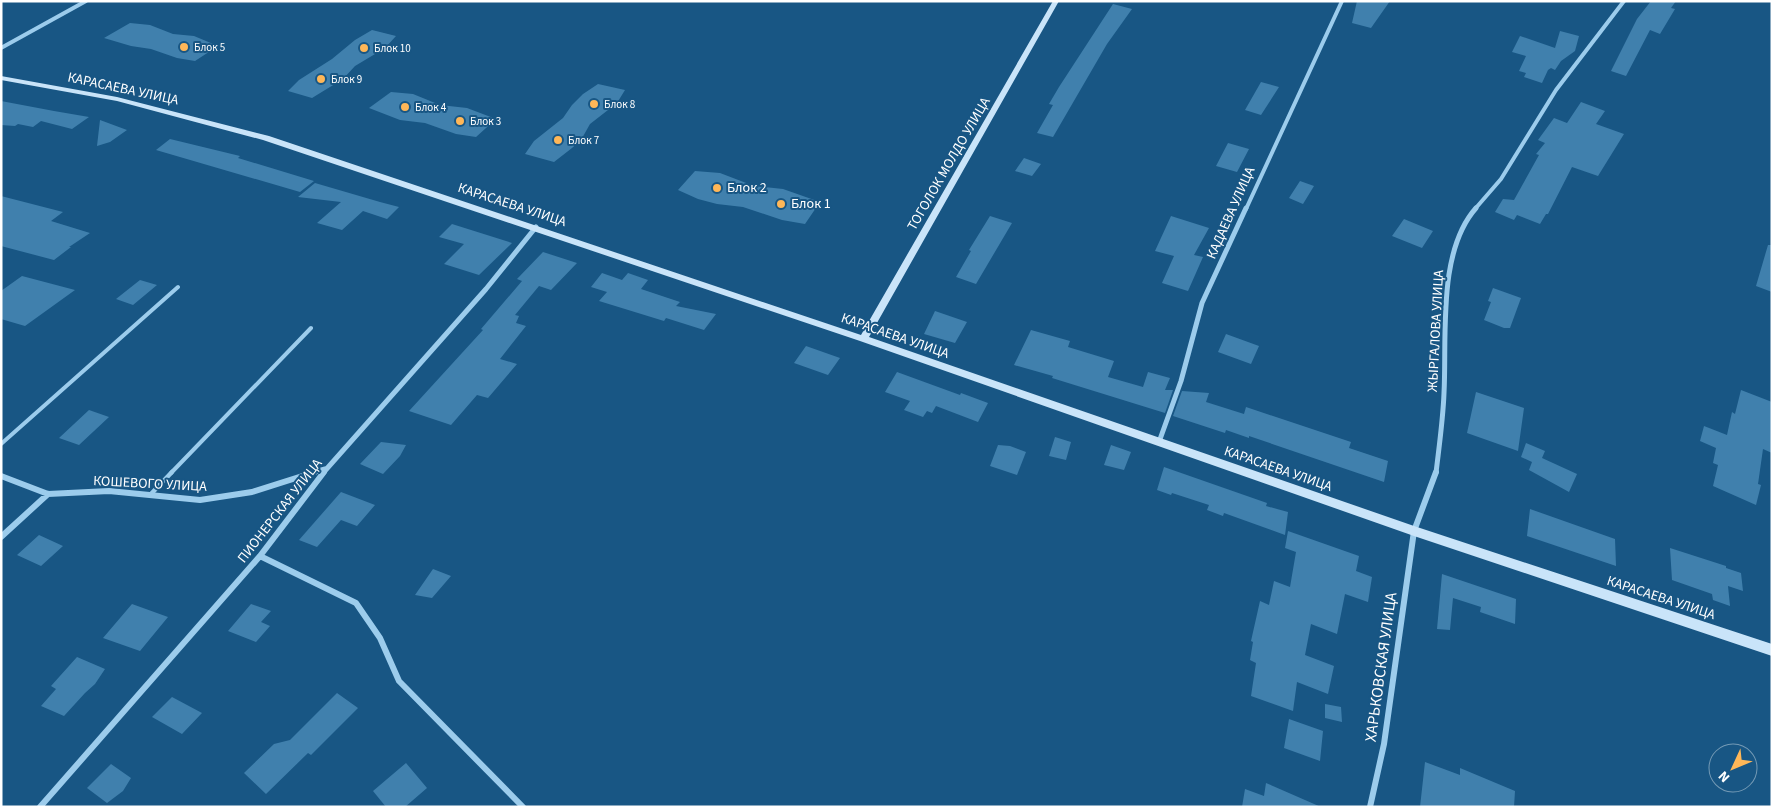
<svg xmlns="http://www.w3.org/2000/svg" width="1773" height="808" viewBox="0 0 1773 808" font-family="'Source Sans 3',sans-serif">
<rect width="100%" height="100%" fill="#185684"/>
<path fill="#4080ad" d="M1357,1H1390L1371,28L1352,23Z
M1651,1H1676L1671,8L1675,9L1660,34L1650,30L1626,76L1611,71L1637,19Z
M1113,4L1132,9L1107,44L1053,137L1037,133L1053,105L1049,104L1059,87Z
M130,23L150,25L173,34L194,36L218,46L195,61L177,58L151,49L131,46L104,38Z
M372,30L396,36L385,48L355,66L343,79L312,98L288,91L299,80L332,59L355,40Z
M1560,31L1579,36L1575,51L1561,61L1555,70L1551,68L1548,70L1542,83L1524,77L1526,73L1519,71L1526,56L1512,52L1520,36L1555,48Z
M1261,82L1279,87L1261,115L1245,110Z
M598,84L625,90L617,103L590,124L581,140L572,148L554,162L525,154L534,141L563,118L572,105L583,94Z
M391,92L413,94L440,105L467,108L496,119L476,137L456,134L425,123L400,120L369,108Z
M1,101L54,111L89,117L72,129L41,121L33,127L18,124L15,126L1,125Z
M1581,102L1605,111L1596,124L1624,134L1598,176L1572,167L1548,214H1546L1540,224L1517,215L1514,220L1495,212L1503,199L1514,200L1539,155L1536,154L1545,143L1538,140L1554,118L1567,123Z
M100,120L127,130L110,142L97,146Z
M170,139L240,156L238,158L314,181L300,192L156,150Z
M1228,143L1249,149L1237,172L1216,166Z
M1024,158L1041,164L1032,176L1015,171Z
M695,171L720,173L754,186L783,189L820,202L805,224L782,220L743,207L717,204L698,199L678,190Z
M1300,181L1314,186L1303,204L1289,198Z
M315,183L380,202L399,207L387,219L363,211L342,230L317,223L341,202L298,197Z
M1,196L63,212L51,221L90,233L69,247H71L54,260L1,246Z
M990,216L1012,223L976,284L956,277L971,251L969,250Z
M1171,216L1209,228L1194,255L1203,257L1188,291L1162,283L1174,256L1155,251Z
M1404,219L1433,231L1422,248L1392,236Z
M452,224L512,243L479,275L444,264L464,244L439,237Z
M1768,245H1772V292L1756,286Z
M543,252L577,263L551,290L539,286L515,315L519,316L516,323L526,326L500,359L517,364L488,398L477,395L451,425L409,411L483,330L481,329L522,281L517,279Z
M602,273L622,280L628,273L648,280L641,289L680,302L676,306L716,314L704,330L666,318L664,321L599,301L607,292L591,287Z
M22,276L75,290L25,326L1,319V291Z
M140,280L157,285L133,305L116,299Z
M1493,288L1521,298L1510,328H1504L1484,320L1491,302L1488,301Z
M935,311L967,322L955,343L924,334Z
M1031,330L1070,341L1068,347L1114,361L1108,377L1143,387L1148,372L1170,378L1165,390H1173L1165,413L1052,378L1053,376L1014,365Z
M1226,334L1259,346L1251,364L1218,352Z
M806,346L840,358L828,375L794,363Z
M897,372L960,395L961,393L988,403L978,422L936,406L932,413L927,411L923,417L904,410L910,401L885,392Z
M1741,390L1772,402V453L1763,449L1758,484L1761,485L1756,505L1713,486L1718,465L1713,463L1716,448L1700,441L1704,426L1727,435L1732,412L1735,414Z
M1182,391L1209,393L1206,402L1244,414L1246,407L1351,442L1349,448L1388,461L1384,482L1249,436V438L1226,430L1225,433L1173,416Z
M1476,392L1524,408L1518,451L1467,433Z
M89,410L109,417L79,445L59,438Z
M1055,437L1071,442L1066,460L1049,456Z
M381,442L406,445L400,456L383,474L360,464Z
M1526,443L1545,451L1542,458L1577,474L1569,492L1529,470L1532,462L1521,457Z
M998,445L1010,446L1026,452L1017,475L990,466Z
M1111,445L1131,452L1124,470L1104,465Z
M1164,467L1267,503L1266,506L1288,512L1285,535L1224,513L1223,516L1207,510L1209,505L1172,493L1171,495L1157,490Z
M341,492L375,505L357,526L341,520L317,547L299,540Z
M1530,509L1615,539L1616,566L1527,536Z
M1288,531L1359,556L1356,571L1372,577L1368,602L1345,594L1337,634L1311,624L1305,655L1334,666L1328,694L1297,682L1293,711L1251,696L1256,663L1250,660L1253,642L1251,641L1260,601L1269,605L1274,581L1290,587L1296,552L1285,548Z
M39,535L63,546L41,566L17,555Z
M1670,548L1726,566V568L1741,573L1743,591L1728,586L1730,606L1713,600L1712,594L1672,580Z
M433,569L451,576L432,598L415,595Z
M1442,574L1516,599L1515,624L1480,612L1481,607L1453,598L1450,630L1437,629Z
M132,604L168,617L140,651L103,638Z
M251,604L271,611L261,622L270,626L256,642L228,631Z
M77,657L105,669L95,684L85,693L64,716L41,706L56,689L51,686Z
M337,693L358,708L311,755L308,753L266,794L244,773L274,744L290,740Z
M172,697L202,713L182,734L152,717Z
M1325,704L1341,707L1342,722L1325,718Z
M1289,719L1323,731L1320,761L1284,748Z
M1425,762L1460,775V768L1515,791L1514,807H1420Z
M406,763L427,788L405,807H386L373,791Z
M111,764L131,778L123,791L107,803L87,788Z
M1266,783L1321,807H1242L1245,789L1264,796Z"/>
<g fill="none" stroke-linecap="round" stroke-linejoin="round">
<path stroke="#9cccec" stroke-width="4" d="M1,444L178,287
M171,473L311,328"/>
<path stroke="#9cccec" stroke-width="4.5" d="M150,495L172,472"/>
<path stroke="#9cccec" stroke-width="4" d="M1,48L86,1
M1246,209L1342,1
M1475,209L1501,179L1556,90L1624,1"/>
<path stroke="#9cccec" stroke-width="5" d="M1159,442L1181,381L1202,303L1246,208
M311,473L325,469
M323,473L486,289L536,227
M1436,473C1439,447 1443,420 1444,393C1447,337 1437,252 1476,208"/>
<path stroke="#9cccec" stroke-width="6" d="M1,476L48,494L109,491L200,500L252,492L315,472
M1,537L48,494
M260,556L356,603L380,638L399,681L523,807
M40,807L260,556L324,472
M1370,807L1384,744L1414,531L1436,472"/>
<path fill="#c9e4f9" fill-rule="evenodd" d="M1053,1H1059L869,337L1414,526L1772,644V656L1414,536L860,341L263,140L117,101L1,80V76L117,97L269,136L861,335Z"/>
</g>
<g fill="#ffb758" stroke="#185684" stroke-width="2">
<circle cx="184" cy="47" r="5"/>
<circle cx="364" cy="48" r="5"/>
<circle cx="321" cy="79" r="5"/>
<circle cx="594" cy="104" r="5"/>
<circle cx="405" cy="107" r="5"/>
<circle cx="460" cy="121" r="5"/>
<circle cx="558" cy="140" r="5"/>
<circle cx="717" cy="188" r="5"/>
<circle cx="781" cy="204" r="5"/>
</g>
<g text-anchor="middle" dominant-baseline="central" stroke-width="4" stroke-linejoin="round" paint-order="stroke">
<g font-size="11" fill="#fff" stroke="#185684" text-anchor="start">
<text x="194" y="47">Блок 5</text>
<text x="374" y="48">Блок 10</text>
<text x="331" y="79">Блок 9</text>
<text x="604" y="104">Блок 8</text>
<text x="415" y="107">Блок 4</text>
<text x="470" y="121">Блок 3</text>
<text x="568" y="140">Блок 7</text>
</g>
<g font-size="14" fill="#fff" stroke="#185684">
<text transform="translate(123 89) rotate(12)">КАРАСАЕВА УЛИЦА</text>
<text transform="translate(949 164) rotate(-60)">ТОГОЛОК МОЛДО УЛИЦА</text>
<text transform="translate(512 205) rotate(18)">КАРАСАЕВА УЛИЦА</text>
<text transform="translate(1231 213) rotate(-66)">КАДАЕВА УЛИЦА</text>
<text transform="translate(1436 331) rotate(-87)">ЖЫРГАЛОВА УЛИЦА</text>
<text transform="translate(895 336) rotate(19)">КАРАСАЕВА УЛИЦА</text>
<text transform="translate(1278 469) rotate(19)">КАРАСАЕВА УЛИЦА</text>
<text transform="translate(150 484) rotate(3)">КОШЕВОГО УЛИЦА</text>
<text transform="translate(280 511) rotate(-52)">ПИОНЕРСКАЯ УЛИЦА</text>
<text transform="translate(1661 598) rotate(18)">КАРАСАЕВА УЛИЦА</text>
</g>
<g font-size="14" fill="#fff" stroke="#185684" text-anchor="start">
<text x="727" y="188">Блок 2</text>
<text x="791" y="204">Блок 1</text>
</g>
<g font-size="16" fill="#fff" stroke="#185684">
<text transform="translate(1381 667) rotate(-82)">ХАРЬКОВСКАЯ УЛИЦА</text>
</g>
</g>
<rect width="1773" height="808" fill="none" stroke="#ffffff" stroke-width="5"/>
<g transform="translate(1733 768) rotate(226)"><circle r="24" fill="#185684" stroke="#749ab5"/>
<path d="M0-4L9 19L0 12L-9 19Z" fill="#ffb758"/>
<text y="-8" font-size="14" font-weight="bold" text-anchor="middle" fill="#ffffff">N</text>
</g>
</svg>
